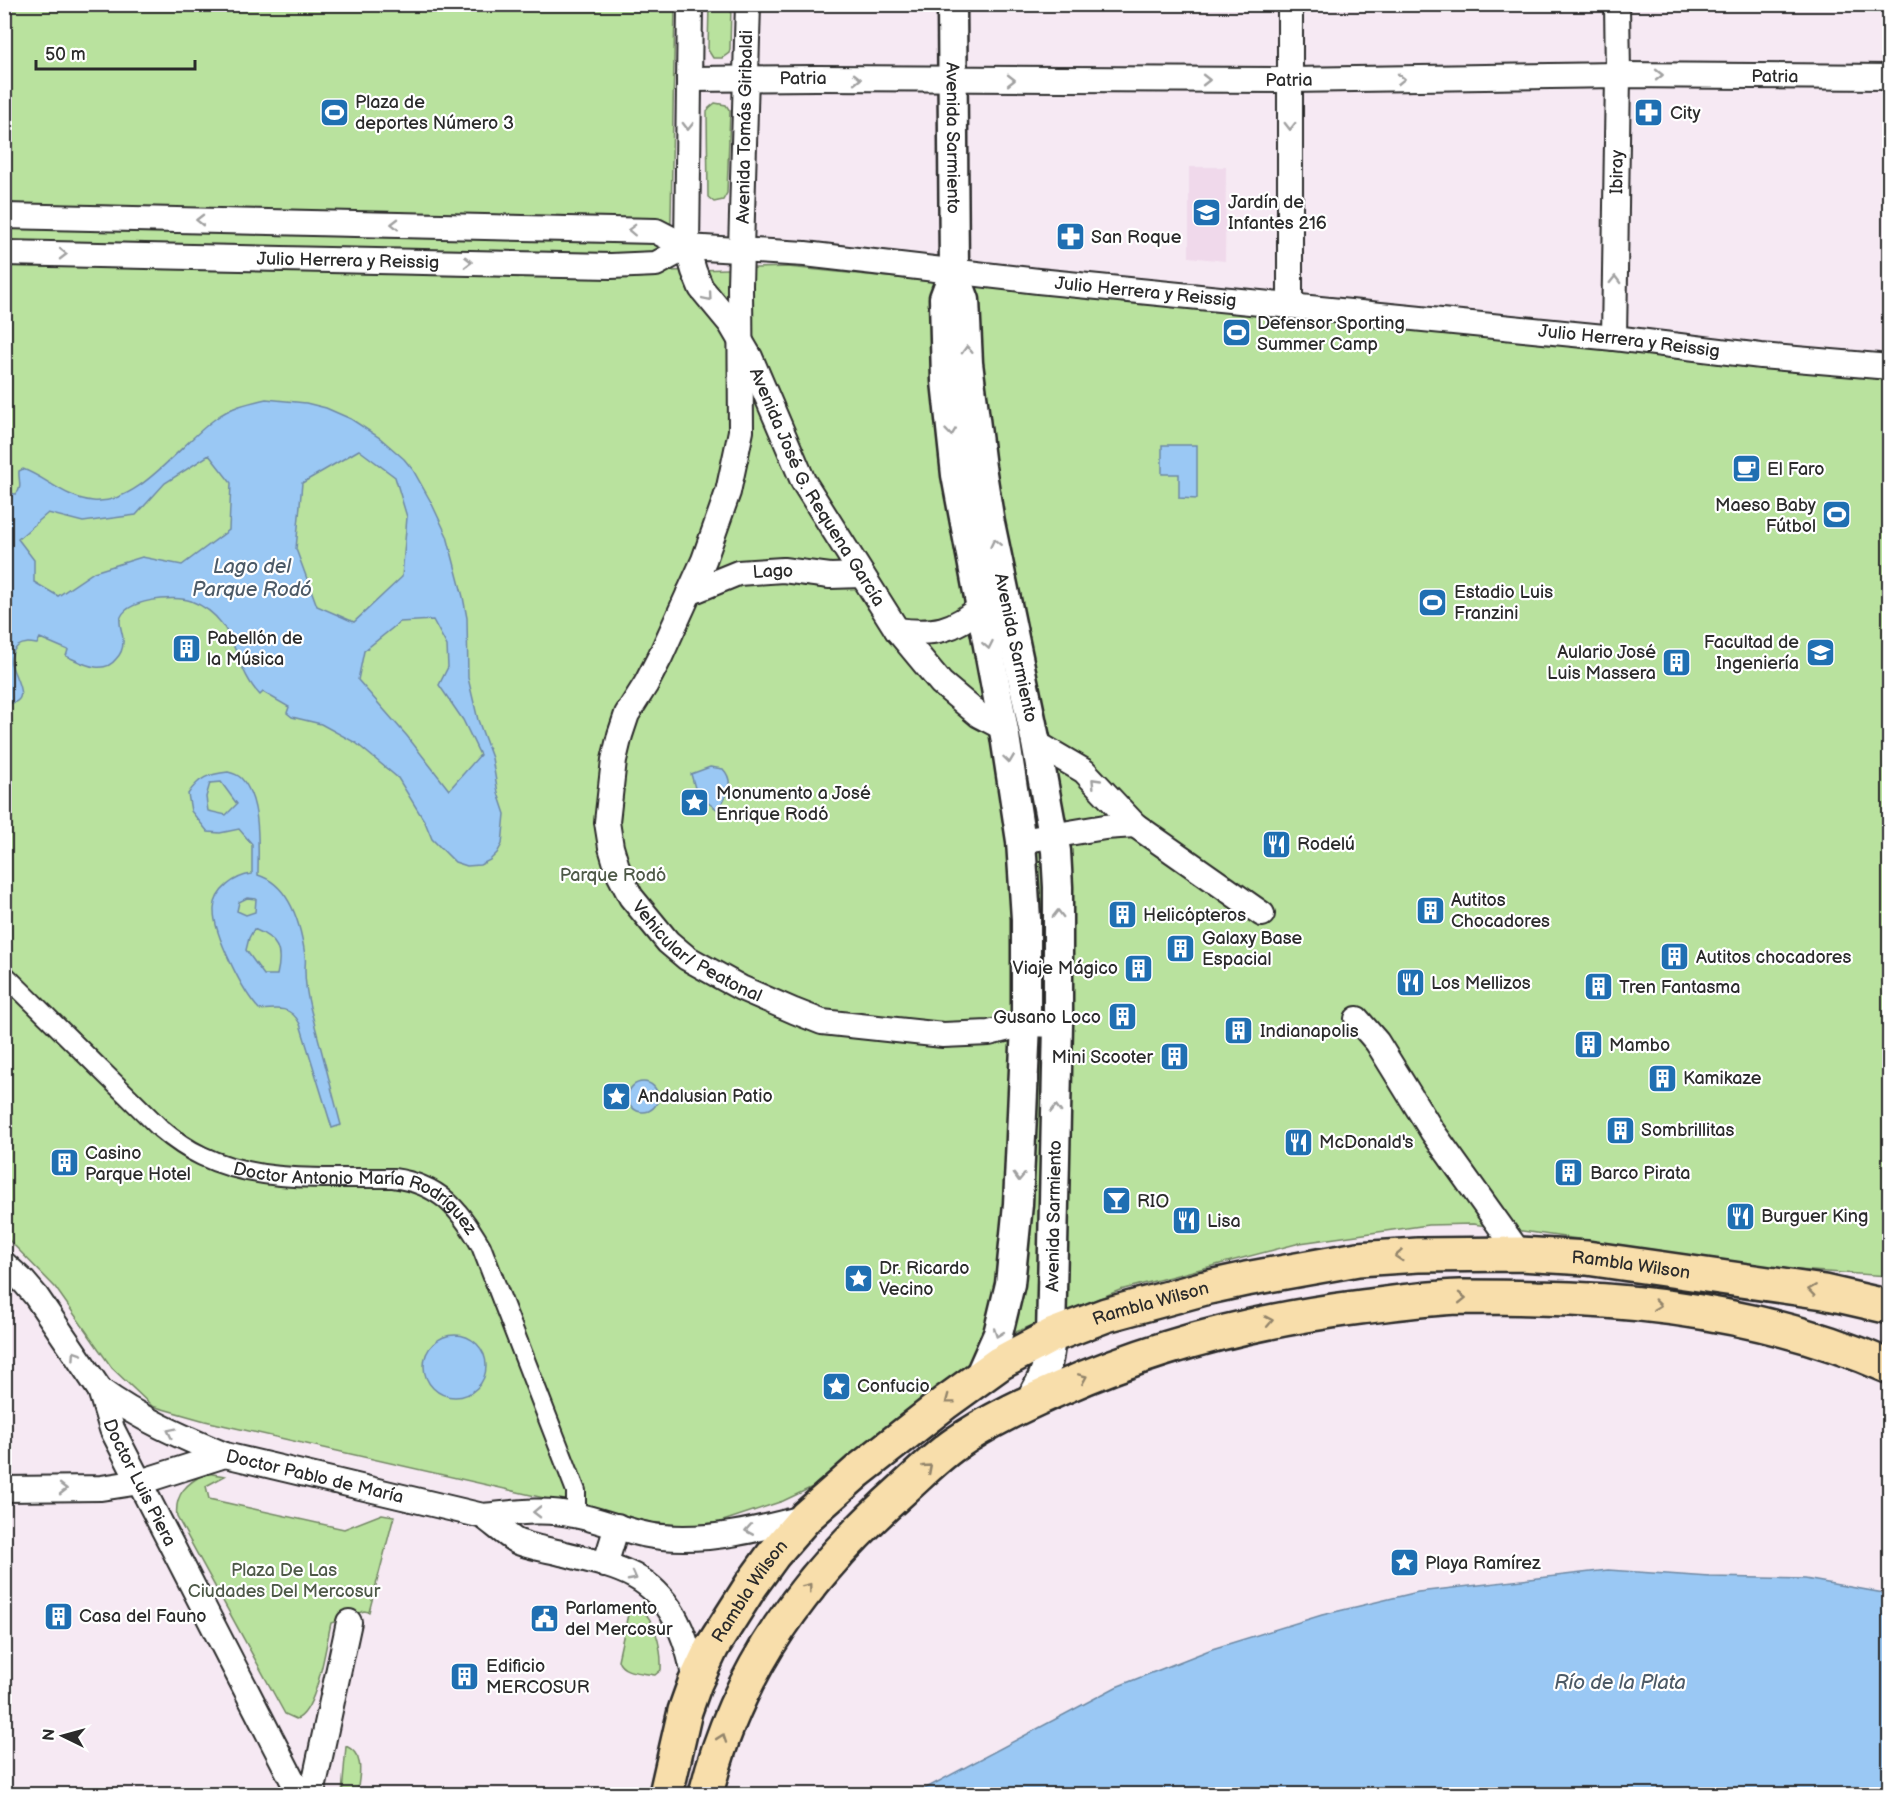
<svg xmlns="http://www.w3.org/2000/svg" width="1894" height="1799" viewBox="0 0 1894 1799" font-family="'Balsamiq Sans',sans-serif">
<rect width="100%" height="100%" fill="#f6e9f3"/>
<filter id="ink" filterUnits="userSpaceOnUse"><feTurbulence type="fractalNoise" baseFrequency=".0167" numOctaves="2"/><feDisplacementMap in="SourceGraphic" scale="12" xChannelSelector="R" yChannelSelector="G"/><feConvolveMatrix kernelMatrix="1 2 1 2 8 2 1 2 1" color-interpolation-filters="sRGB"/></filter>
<g filter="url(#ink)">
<path fill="#f0d9eb" d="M1189,167H1226L1225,261L1189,257Z"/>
<path fill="#b9e29e" stroke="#728664" stroke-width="1.5" d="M4,5H675L670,271L788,267L1889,377V1276L1796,1270L1473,1224L1428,1225L1300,1243L1120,1290L1016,1332L823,1482L783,1501L720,1522L689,1526L650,1522L205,1421L152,1406L112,1368L55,1287L5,1236Z
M709,5H731L730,49L729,53L722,58H713L708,50Z
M715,103L726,105L730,111L727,193L723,200L714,202L708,197L707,112L709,108Z
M206,1473L225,1476L206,1486L209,1499L344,1529L382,1514L394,1516L369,1612L364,1611L331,1623C326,1644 317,1713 296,1719L285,1714L177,1517C174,1494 187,1483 206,1473Z
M632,1604C655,1612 662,1649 661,1670L655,1675C642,1672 622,1674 618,1660L630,1605Z
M346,1746C366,1755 359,1777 357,1794H342Z"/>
<path fill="#9ac8f4" stroke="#6e89a4" stroke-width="1.5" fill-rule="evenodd" d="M266,399L306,403L326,408L351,419L380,438L404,459L413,470L431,502L447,536L463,597L467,618L468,678L478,720L492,758L498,793L505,814L502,844L497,853L490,860L480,865L467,866L455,862L432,839L425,822L398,778L356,743L321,724L292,717L287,713L289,707L263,692L260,695C231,665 239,619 191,601C175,595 124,599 120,620C119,627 124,635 123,642C123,648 120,655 116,659C103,676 82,663 66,656L68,650L40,638L37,644C30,643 24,642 18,646C13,650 10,657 11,663C13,675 35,705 5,703L4,559L8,550L5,534V493L16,494C23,488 18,479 19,471L23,469C47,478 65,498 93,501C139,505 180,444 215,419C230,407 248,403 266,399ZM359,450L395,477L407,517L402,577L354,622L317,606L296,549L302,483ZM209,455L231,483L229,530L182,565L142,557L94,572L58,596L34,582V560L18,539L48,513L83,522L136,515L165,483ZM433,620L447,646L448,667L439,685L463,720L480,755L449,790L407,736L358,680L364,651L400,622Z
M1162,445H1197V499L1179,498V474H1162Z
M710,767L723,769C736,783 726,796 718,810L697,795L691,774Z
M228,772C232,773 238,775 241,778C262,800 258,847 258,875C290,885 301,926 305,956C306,960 305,965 305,970C305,982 307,995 310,1007L341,1125L332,1128L300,1024C291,1006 278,1008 260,1010C243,993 213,933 214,909C215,890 235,876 252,874V844L239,829L220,833L208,832L191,811L188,794C199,777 209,774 228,772ZM221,782L237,804L226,815L208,811L206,797L210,783ZM247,898L256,899L255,912L246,915L237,911L239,902ZM254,929C278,939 283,950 277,975H264L246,950L249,938Z
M628 1097a15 15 0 1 1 30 0a15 15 0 1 1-30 0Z
M424 1366a31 31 0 1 1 62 0a31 31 0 1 1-62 0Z
M1608,1570L1710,1577L1805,1579L1889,1594V1794H915L1116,1687L1212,1649L1322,1615L1418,1592Z"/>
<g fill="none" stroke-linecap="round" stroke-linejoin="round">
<defs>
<g id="pedestrian">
<path id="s1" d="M4,974L160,1128C173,1139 187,1149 202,1156C260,1184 331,1177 393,1178C439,1184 459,1208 481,1246L576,1491V1515"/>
</g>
<g id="minor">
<path id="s2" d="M690,4L687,247L694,271L701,288L730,323L750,357L803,481L897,630L941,683L979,715L1004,728"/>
<path id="s3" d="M748,4L740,285L741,431L728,492L704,560L660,657L646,684L627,714L620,735L614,760L607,822L611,847L619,874L631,897L668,942L687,958L741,988L794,1011L822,1022L943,1035L989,1033L1026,1024L1058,1025"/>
<path d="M1290,4V306"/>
<path id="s4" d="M689,79L816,78L1290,80L1618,75L1890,77"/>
<path id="s5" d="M4,216L656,231L687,247L805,254L1038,281L1614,338L1761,356L1890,367"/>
<path id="s6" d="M4,253L611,266L656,264L687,247"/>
<path id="s7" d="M1614,338L1618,75L1617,4"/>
<path id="s8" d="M689,593L738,573L783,570L830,576L862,575"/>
<path d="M897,630C932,635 955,631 981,606"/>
<path d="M1036,743L1084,771L1135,825L1262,914"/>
<path d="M1021,841L1105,827L1135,825"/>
<path d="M1357,1019L1377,1042L1432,1131L1520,1254"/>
<path id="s9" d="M4,1264L24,1282L36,1296L100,1390L112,1429L297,1789L298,1794"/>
<path d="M100,1390C138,1418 182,1437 225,1455"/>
<path id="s10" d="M4,1489L101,1488L140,1482L225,1455L483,1516C513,1513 544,1508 574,1515C604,1520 632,1535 662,1537C710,1542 760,1529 806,1517"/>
<path d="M483,1516C494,1524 505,1534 516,1541C529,1547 550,1550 565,1554C588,1560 613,1565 634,1576C673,1597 689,1642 695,1683"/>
<path d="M605,1565L617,1526"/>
<path d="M312,1794L349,1622"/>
</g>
<g id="tertiary">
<path id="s11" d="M952,4L954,271L965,300L968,363L981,467L990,523L1036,743L1056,851L1058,887V1025L1051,1336C1048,1367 1046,1375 1029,1402"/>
<path d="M954,271L944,298L946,381L956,475L1005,736L1021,841L1026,919V1024L1018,1204L1010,1284L998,1334L978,1379"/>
</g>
<g id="primary">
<path id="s12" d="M666,1794L685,1711L695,1683L712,1647L752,1584L773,1555L806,1517L858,1471L946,1402L1000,1363L1051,1336L1106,1315L1205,1288L1246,1279L1358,1259L1418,1255L1520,1254L1587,1258L1824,1292L1890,1307"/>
<path d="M706,1794C736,1669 807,1575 902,1490C919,1475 936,1457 955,1444C988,1421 1025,1404 1061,1388C1157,1345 1257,1320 1361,1307C1394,1303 1427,1298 1460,1297C1485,1297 1512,1297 1537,1298C1656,1300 1780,1318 1890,1367"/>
</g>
</defs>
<use href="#pedestrian" stroke="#2b2b2b" stroke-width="22"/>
<use href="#minor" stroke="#2b2b2b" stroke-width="28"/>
<use href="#tertiary" stroke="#2b2b2b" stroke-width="33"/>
<use href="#primary" stroke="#2b2b2b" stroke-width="38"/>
<use href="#pedestrian" stroke="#fff" stroke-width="18"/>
<use href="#minor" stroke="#fff" stroke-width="24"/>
<use href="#tertiary" stroke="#fff" stroke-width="28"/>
<use href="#primary" stroke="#f8deab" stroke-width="33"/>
</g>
<defs><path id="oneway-chevron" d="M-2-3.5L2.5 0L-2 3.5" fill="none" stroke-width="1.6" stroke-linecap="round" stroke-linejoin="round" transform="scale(1.5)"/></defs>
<g stroke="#a0a0a0">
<use href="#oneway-chevron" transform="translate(1659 75)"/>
<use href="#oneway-chevron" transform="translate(857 79)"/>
<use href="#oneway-chevron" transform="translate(1401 79) rotate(-1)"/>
<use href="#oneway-chevron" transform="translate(1011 80)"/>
<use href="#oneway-chevron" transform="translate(1206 80)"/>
<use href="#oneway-chevron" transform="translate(688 126) rotate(91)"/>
<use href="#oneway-chevron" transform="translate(1290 126) rotate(90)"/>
<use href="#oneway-chevron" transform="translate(200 220) rotate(-179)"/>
<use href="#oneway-chevron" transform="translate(395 224) rotate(-179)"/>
<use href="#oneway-chevron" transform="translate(632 230) rotate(-178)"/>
<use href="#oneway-chevron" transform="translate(63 254) rotate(1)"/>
<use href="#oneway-chevron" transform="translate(468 262) rotate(1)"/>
<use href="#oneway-chevron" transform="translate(1615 280) rotate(-89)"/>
<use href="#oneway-chevron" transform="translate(708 297) rotate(50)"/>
<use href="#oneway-chevron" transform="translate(967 350) rotate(-92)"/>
<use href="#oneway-chevron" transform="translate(951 432) rotate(84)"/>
<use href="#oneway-chevron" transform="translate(995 543) rotate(-102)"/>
<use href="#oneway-chevron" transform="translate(988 645) rotate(79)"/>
<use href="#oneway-chevron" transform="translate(1009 759) rotate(82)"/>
<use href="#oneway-chevron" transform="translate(1095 782) rotate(-134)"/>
<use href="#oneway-chevron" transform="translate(1058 914) rotate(-90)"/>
<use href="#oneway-chevron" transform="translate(1056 1109) rotate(-89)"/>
<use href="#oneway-chevron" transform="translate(1019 1177) rotate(92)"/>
<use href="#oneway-chevron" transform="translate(998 1333) rotate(110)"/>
<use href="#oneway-chevron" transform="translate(76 1355) rotate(-124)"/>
<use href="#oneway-chevron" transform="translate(171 1432) rotate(-154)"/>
<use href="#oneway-chevron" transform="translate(63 1489)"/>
<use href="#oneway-chevron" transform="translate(537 1512) rotate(179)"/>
<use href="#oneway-chevron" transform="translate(749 1530) rotate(170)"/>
<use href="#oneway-chevron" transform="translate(633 1577) rotate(28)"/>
</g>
<g stroke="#92846b">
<use href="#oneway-chevron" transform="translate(1399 1256) rotate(176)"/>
<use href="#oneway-chevron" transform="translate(1812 1290) rotate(-172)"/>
<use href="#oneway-chevron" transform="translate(1462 1298) rotate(-1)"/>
<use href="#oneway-chevron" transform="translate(1657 1305) rotate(7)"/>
<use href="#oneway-chevron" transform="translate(1269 1321) rotate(-11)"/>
<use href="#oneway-chevron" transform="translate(1083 1378) rotate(-23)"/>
<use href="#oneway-chevron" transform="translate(949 1400) rotate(143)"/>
<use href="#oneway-chevron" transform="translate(928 1468) rotate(-41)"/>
<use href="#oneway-chevron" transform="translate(808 1587) rotate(-52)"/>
<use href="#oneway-chevron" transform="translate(722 1738) rotate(-71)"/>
</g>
</g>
<defs>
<symbol id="stadium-square" viewBox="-11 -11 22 22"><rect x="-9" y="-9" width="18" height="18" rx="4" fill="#1f6fb2" stroke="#fff"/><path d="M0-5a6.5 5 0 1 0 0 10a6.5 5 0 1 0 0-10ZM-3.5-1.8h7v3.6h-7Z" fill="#fff"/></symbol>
<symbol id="pharmacy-square" viewBox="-11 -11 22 22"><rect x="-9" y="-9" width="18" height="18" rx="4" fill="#1f6fb2" stroke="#fff"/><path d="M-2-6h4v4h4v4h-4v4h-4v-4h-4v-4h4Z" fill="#fff"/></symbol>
<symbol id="school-square" viewBox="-11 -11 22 22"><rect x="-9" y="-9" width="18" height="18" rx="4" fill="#1f6fb2" stroke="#fff"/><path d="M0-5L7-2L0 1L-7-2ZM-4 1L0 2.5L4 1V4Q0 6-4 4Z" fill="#fff"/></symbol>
<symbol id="cafe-square" viewBox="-11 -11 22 22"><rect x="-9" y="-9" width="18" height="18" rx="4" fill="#1f6fb2" stroke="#fff"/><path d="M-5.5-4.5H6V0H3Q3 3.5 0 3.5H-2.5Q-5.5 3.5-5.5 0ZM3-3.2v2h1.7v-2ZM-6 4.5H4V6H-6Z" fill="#fff"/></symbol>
<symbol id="building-square" viewBox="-11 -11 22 22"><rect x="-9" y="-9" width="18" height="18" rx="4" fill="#1f6fb2" stroke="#fff"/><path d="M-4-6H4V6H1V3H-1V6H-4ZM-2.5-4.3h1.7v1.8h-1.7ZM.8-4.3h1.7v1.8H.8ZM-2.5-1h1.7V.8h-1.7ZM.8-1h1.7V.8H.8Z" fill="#fff"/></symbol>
<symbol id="university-square" viewBox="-11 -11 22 22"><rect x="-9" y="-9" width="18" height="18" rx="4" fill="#1f6fb2" stroke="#fff"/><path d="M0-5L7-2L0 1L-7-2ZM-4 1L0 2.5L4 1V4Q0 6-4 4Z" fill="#fff"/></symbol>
<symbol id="sight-square" viewBox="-11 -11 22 22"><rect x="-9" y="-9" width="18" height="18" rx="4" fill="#1f6fb2" stroke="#fff"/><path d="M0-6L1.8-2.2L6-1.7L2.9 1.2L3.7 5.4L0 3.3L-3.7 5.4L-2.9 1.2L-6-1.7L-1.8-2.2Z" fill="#fff"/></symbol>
<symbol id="restaurant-square" viewBox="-11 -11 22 22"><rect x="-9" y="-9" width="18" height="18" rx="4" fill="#1f6fb2" stroke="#fff"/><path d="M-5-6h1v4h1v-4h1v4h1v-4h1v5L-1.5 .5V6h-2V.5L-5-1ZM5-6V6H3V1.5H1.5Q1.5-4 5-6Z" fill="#fff"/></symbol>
<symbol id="bar-square" viewBox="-11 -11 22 22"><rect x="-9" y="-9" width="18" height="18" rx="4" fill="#1f6fb2" stroke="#fff"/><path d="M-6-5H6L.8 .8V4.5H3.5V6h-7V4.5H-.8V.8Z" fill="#fff"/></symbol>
<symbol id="civic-square" viewBox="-11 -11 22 22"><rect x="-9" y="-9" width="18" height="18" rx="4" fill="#1f6fb2" stroke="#fff"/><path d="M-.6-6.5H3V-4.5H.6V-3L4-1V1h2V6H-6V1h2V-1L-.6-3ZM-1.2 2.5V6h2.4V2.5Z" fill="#fff"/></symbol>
</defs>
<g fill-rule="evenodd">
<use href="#stadium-square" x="318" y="96" width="33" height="33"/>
<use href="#pharmacy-square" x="1632" y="96" width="33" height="33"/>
<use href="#school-square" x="1190" y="196" width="33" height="33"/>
<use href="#pharmacy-square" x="1054" y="220" width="33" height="33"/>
<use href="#stadium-square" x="1220" y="316" width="33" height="33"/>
<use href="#cafe-square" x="1730" y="452" width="33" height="33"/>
<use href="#stadium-square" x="1820" y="498" width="33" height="33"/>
<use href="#stadium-square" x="1416" y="586" width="33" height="33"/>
<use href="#building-square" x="170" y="632" width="33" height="33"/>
<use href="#university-square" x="1804" y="636" width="33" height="33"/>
<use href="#building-square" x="1660" y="646" width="33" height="33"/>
<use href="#sight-square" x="678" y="786" width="33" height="33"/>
<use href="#restaurant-square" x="1260" y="828" width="33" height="33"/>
<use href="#building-square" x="1414" y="894" width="33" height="33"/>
<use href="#building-square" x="1106" y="898" width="33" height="33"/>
<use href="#building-square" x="1164" y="932" width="33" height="33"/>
<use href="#building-square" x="1658" y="940" width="33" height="33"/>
<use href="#building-square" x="1122" y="952" width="33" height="33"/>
<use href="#restaurant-square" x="1394" y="966" width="33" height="33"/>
<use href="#building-square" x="1582" y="970" width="33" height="33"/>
<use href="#building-square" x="1106" y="1000" width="33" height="33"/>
<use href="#building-square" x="1222" y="1014" width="33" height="33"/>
<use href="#building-square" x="1572" y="1028" width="33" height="33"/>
<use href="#building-square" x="1158" y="1040" width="33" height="33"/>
<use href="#building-square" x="1646" y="1062" width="33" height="33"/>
<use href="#sight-square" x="600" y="1080" width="33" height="33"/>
<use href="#building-square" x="1604" y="1114" width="33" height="33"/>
<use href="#restaurant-square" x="1282" y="1126" width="33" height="33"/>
<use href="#building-square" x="48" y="1146" width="33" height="33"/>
<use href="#building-square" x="1552" y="1156" width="33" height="33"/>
<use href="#bar-square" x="1100" y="1184" width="33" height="33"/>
<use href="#restaurant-square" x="1724" y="1200" width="33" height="33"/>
<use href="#restaurant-square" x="1170" y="1204" width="33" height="33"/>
<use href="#sight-square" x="842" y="1262" width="33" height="33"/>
<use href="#sight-square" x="820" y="1370" width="33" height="33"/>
<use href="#sight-square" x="1388" y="1546" width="33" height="33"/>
<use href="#building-square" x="42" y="1600" width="33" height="33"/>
<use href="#civic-square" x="528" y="1602" width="33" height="33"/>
<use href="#building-square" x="448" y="1660" width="33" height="33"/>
</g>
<g text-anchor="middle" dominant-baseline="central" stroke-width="4.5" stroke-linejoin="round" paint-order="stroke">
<g font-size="18" fill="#2b2b2b" stroke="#fff">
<text stroke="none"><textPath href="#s4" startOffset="1086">Patria</textPath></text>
<text stroke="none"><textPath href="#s4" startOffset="114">Patria</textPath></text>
<text stroke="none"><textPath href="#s4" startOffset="600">Patria</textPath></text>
<text transform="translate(745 127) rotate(-89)">Avenida Tomás Giribaldi</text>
<text stroke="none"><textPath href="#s11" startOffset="134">Avenida Sarmiento</textPath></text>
<text stroke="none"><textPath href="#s7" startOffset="166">Ibiray</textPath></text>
<text stroke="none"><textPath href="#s6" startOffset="344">Julio Herrera y Reissig</textPath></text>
<text stroke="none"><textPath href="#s5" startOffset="1148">Julio Herrera y Reissig</textPath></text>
<text stroke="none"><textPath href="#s5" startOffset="1634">Julio Herrera y Reissig</textPath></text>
<text stroke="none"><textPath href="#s2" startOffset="518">Avenida José G. Requena García</textPath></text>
<text stroke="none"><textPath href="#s8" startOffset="88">Lago</textPath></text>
<text stroke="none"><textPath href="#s11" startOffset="650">Avenida Sarmiento</textPath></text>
<text stroke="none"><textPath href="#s3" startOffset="1011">Vehicular/ Peatonal</textPath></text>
<text stroke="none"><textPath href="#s1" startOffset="434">Doctor Antonio María Rodríguez</textPath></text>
<text transform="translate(1054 1216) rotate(-89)">Avenida Sarmiento</text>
<text stroke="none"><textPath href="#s12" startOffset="1212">Rambla Wilson</textPath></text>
<text stroke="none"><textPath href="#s12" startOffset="726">Rambla Wilson</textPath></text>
<text stroke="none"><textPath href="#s10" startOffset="318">Doctor Pablo de María</textPath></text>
<text stroke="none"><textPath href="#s9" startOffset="260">Doctor Luis Piera</textPath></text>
<text stroke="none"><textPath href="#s12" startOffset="222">Rambla Wilson</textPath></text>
</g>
<g font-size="18" fill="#2b2b2b" stroke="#fff" text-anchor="start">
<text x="355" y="102">Plaza de<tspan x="355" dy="21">deportes Número 3</tspan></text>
<text x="1670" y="113">City</text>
<text x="1228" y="202">Jardín de<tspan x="1228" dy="21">Infantes 216</tspan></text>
<text x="1091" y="237">San Roque</text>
<text x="1257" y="323">Defensor Sporting<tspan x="1257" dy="21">Summer Camp</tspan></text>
<text x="1767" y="469">El Faro</text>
<text x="1816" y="505" text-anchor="end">Maeso Baby<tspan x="1816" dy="21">Fútbol</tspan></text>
<text x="1454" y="592">Estadio Luis<tspan x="1454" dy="21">Franzini</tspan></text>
<text x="207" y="638">Pabellón de<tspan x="207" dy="21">la Música</tspan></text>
<text x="1799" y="642" text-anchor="end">Facultad de<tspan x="1799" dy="21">Ingeniería</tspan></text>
<text x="1656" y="652" text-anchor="end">Aulario José<tspan x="1656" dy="21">Luis Massera</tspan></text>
<text x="716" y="793">Monumento a José<tspan x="716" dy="21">Enrique Rodó</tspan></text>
<text x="1297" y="844">Rodelú</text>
<text x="1451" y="900">Autitos<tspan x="1451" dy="21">Chocadores</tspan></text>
<text x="1143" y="915">Helicópteros</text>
<text x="1202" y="938">Galaxy Base<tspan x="1202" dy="21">Espacial</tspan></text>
<text x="1696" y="957">Autitos chocadores</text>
<text x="1118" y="968" text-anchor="end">Viaje Mágico</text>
<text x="1431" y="983">Los Mellizos</text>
<text x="1619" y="987">Tren Fantasma</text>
<text x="1101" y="1017" text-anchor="end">Gusano Loco</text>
<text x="1260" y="1031">Indianapolis</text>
<text x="1609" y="1045">Mambo</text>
<text x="1153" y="1057" text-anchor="end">Mini Scooter</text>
<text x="1683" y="1078">Kamikaze</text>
<text x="638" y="1096">Andalusian Patio</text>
<text x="1641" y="1130">Sombrillitas</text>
<text x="1319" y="1142">McDonald's</text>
<text x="85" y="1153">Casino<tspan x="85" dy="21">Parque Hotel</tspan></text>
<text x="1590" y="1173">Barco Pirata</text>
<text x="1137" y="1201">RIO</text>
<text x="1761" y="1216">Burguer King</text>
<text x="1207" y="1221">Lisa</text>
<text x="879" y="1268">Dr. Ricardo<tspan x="879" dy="21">Vecino</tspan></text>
<text x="857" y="1386">Confucio</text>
<text x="1425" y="1563">Playa Ramírez</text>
<text x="565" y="1608">Parlamento<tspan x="565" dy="21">del Mercosur</tspan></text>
<text x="79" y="1616">Casa del Fauno</text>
<text x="486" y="1666">Edificio<tspan x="486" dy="21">MERCOSUR</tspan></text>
</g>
<g font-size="18" fill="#4e5948" stroke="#fff">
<text x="613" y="875">Parque Rodó</text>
<text x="284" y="1570">Plaza De Las<tspan x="284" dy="21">Ciudades Del Mercosur</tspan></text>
</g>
<g font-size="20" font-style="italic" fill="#4c5a67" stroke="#fff">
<text x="252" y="567">Lago del<tspan x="252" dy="23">Parque Rodó</tspan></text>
<text x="1620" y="1683">Río de la Plata</text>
</g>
</g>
<rect width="1894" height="1799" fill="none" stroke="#fff" stroke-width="24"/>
<rect x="12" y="12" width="1870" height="1775" fill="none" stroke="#2b2b2b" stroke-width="2" filter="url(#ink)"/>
<g transform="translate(63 1736) rotate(275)" stroke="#ffffff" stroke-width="4.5" paint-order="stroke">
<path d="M0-4.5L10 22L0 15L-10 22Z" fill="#2b2b2b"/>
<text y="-9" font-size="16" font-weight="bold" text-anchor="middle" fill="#2b2b2b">N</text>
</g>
<path d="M36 60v9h159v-9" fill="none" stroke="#2b2b2b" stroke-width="3"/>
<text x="45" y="60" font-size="18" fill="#2b2b2b" stroke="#ffffff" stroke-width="4.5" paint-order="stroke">50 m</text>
</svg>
